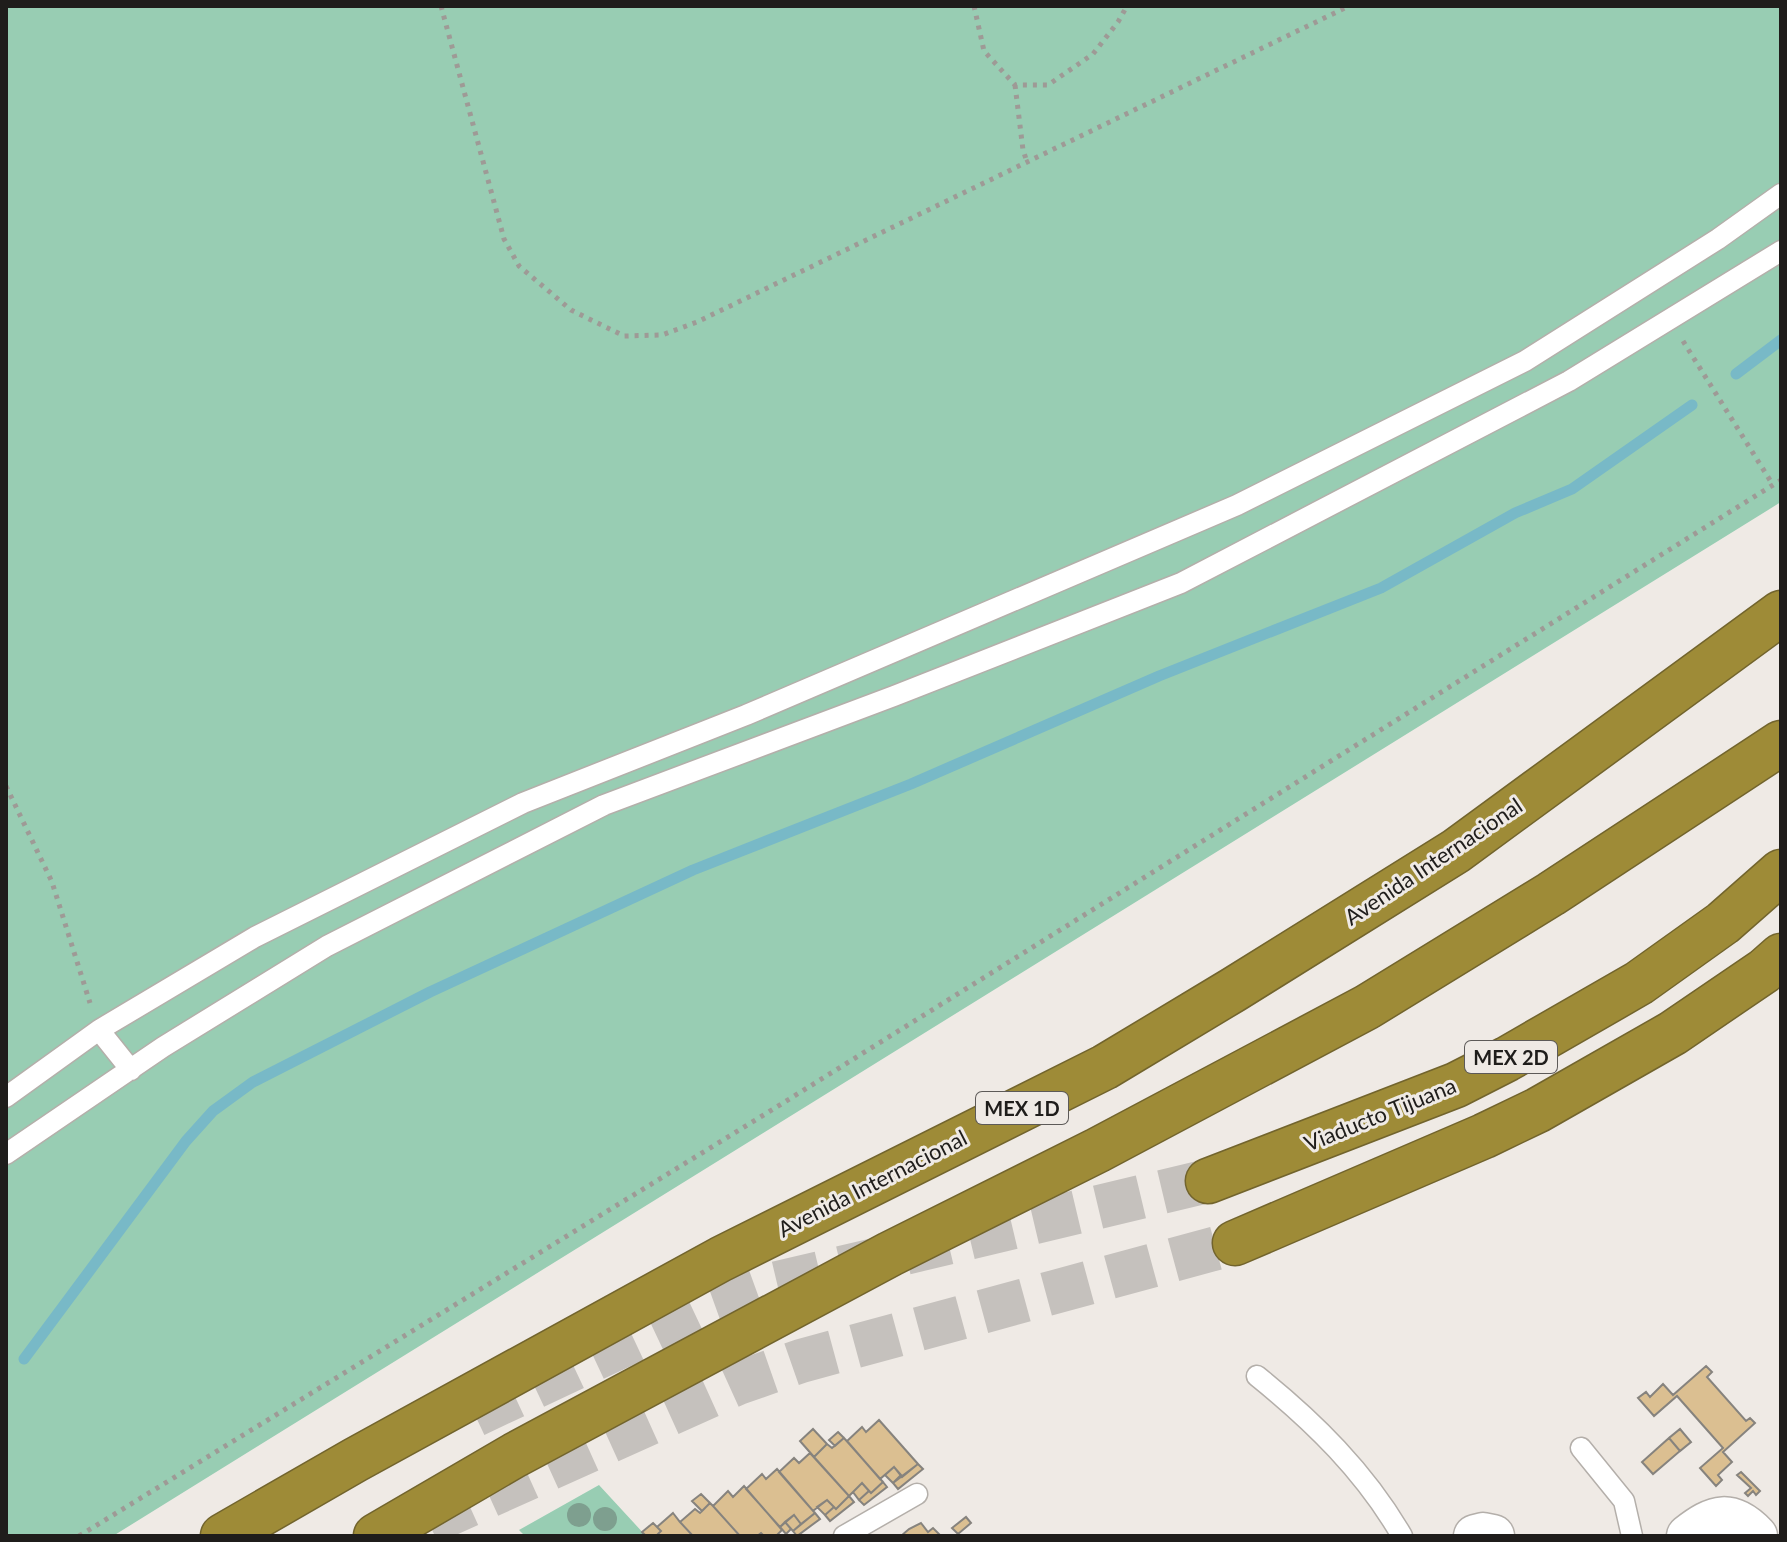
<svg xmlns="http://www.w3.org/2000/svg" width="1787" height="1542" viewBox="0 0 1787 1542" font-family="Lato,sans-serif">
<rect width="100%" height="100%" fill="#efeae5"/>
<path fill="#98cdb3" d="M6,6H1781V502L113,1536H6Z
M599,1485L646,1536H525L519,1530Z"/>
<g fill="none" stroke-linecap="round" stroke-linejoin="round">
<path stroke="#78b9c7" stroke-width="11" d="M1736,374L1781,340
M24,1359L186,1141L213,1111L253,1082L430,992L693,870L911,784L1159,676L1381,588L1515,513L1572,489L1692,405"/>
</g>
<path fill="#dbbf91" stroke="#86837e" stroke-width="2" d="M1706,1366L1712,1372L1707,1377L1746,1421L1750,1418L1755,1423L1723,1452L1732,1462L1718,1475L1722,1480L1716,1486L1700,1468L1723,1448L1677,1396L1654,1416L1638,1398L1646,1392L1650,1397L1663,1384L1673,1395Z
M879,1420L918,1464L902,1477L894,1467L880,1479L847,1441L862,1427L866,1432Z
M813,1429L827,1444L814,1457L800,1441Z
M1680,1429L1691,1442L1680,1451L1669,1438Z
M838,1432L844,1438L835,1446L829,1440Z
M844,1438L883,1482L871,1493L862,1483L849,1496L814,1457L827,1444L832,1448Z
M1669,1438L1680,1451L1653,1474L1642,1462Z
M810,1453L849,1496L836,1509L827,1500L813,1511L779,1472L794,1458L799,1463Z
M918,1464L923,1469L898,1489L893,1483Z
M894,1467L901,1475L893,1483L885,1475Z
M777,1469L815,1513L801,1524L794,1515L780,1527L746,1489L762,1474L766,1479Z
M1741,1472L1760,1491L1756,1495L1753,1491L1748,1496L1745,1493L1751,1488L1737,1475Z
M883,1482L887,1487L864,1505L859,1500L869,1491L871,1493Z
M862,1483L869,1491L859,1500L853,1492Z
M744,1486L782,1530L776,1536H764L761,1533L757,1536H740L713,1506L728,1491L733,1497Z
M701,1494L710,1503L702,1511L692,1501Z
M849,1496L854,1502L830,1521L825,1515L834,1507L836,1509Z
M827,1500L834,1507L825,1515L817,1507Z
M710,1503L713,1506L740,1536H693L680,1522L695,1509L700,1513Z
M673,1513L680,1522L693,1536H656L661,1531L657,1527Z
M815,1513L820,1519L797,1536L793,1531Z
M794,1515L801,1524L793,1531L785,1522Z
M966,1517L971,1523L958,1534L952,1528Z
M785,1522L791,1529L786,1534L780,1527Z
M653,1523L661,1531L656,1536H646L642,1532Z
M921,1523L928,1532L933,1528L941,1536H901L909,1529Z"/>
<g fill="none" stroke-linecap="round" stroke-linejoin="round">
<path stroke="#c5c1bd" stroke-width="44" stroke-dasharray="44 22" stroke-linecap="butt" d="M475,1415L700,1309L761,1287L1208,1181
M429,1523L738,1383L801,1361L1235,1243"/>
<defs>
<path id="lane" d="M99,1030L131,1070
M6,1097L99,1030L255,937L523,803L746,715L1237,505L1525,361L1718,239L1781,194
M6,1154L163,1047L327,946L604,805L894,696L1181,583L1569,381L1781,251
M1257,1376C1314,1422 1365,1472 1402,1536
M1581,1448L1624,1501L1632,1536
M844,1536L917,1494"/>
<path id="street" d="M1475,1536L1483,1534L1493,1536
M1688,1536C1715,1515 1731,1510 1756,1536"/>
<path id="highway" d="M1208,1181L1456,1085L1507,1059L1639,983L1723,923L1781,872
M1235,1243L1484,1136L1538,1110L1673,1033L1764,971L1781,956
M223,1536L355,1460L721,1259L1105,1067L1233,990L1456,851L1781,613
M376,1536L515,1455L890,1254L1098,1150L1367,1007L1551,894L1781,743"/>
</defs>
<use href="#lane" stroke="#b4afaa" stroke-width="23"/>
<use href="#street" stroke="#b4afaa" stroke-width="45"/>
<use href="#highway" stroke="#72642d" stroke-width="47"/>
<path stroke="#9e9a96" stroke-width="5" stroke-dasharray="4 6" stroke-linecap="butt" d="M441,6L504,239L519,266L571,310L624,336L662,335L697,322L1349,6
M974,6L984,51L1015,85H1048L1093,54L1118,22L1127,6
M1015,85L1023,150L1027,162
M1683,341L1773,485
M6,786L52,882L90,1003
M79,1536L775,1108L1781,480"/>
<use href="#lane" stroke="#fff" stroke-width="20"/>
<use href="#street" stroke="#fff" stroke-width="42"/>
<use href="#highway" stroke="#9e8b37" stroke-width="44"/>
</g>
<g fill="#7e9f8f">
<circle cx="579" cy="1515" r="12"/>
<circle cx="605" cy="1519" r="12"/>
</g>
<g text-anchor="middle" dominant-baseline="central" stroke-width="6" stroke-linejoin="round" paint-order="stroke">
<g fill="#efeae5" stroke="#5d5a58" stroke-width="2">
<rect x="1465" y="1041" width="92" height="32" rx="6"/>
<rect x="976" y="1092" width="92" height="32" rx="6"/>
</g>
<g font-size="20" font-weight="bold" fill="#1f1d1b">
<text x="1511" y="1057">MEX 2D</text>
<text x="1022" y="1108">MEX 1D</text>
</g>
<g font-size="22" fill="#1f1d1b" stroke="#efeae5">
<text transform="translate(1433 861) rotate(-34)">Avenida Internacional</text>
<text transform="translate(1380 1114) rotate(-22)">Viaducto Tijuana</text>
<text transform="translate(872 1183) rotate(-27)">Avenida Internacional</text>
</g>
</g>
<rect width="1787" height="1542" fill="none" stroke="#1f1d1b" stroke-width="16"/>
</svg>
